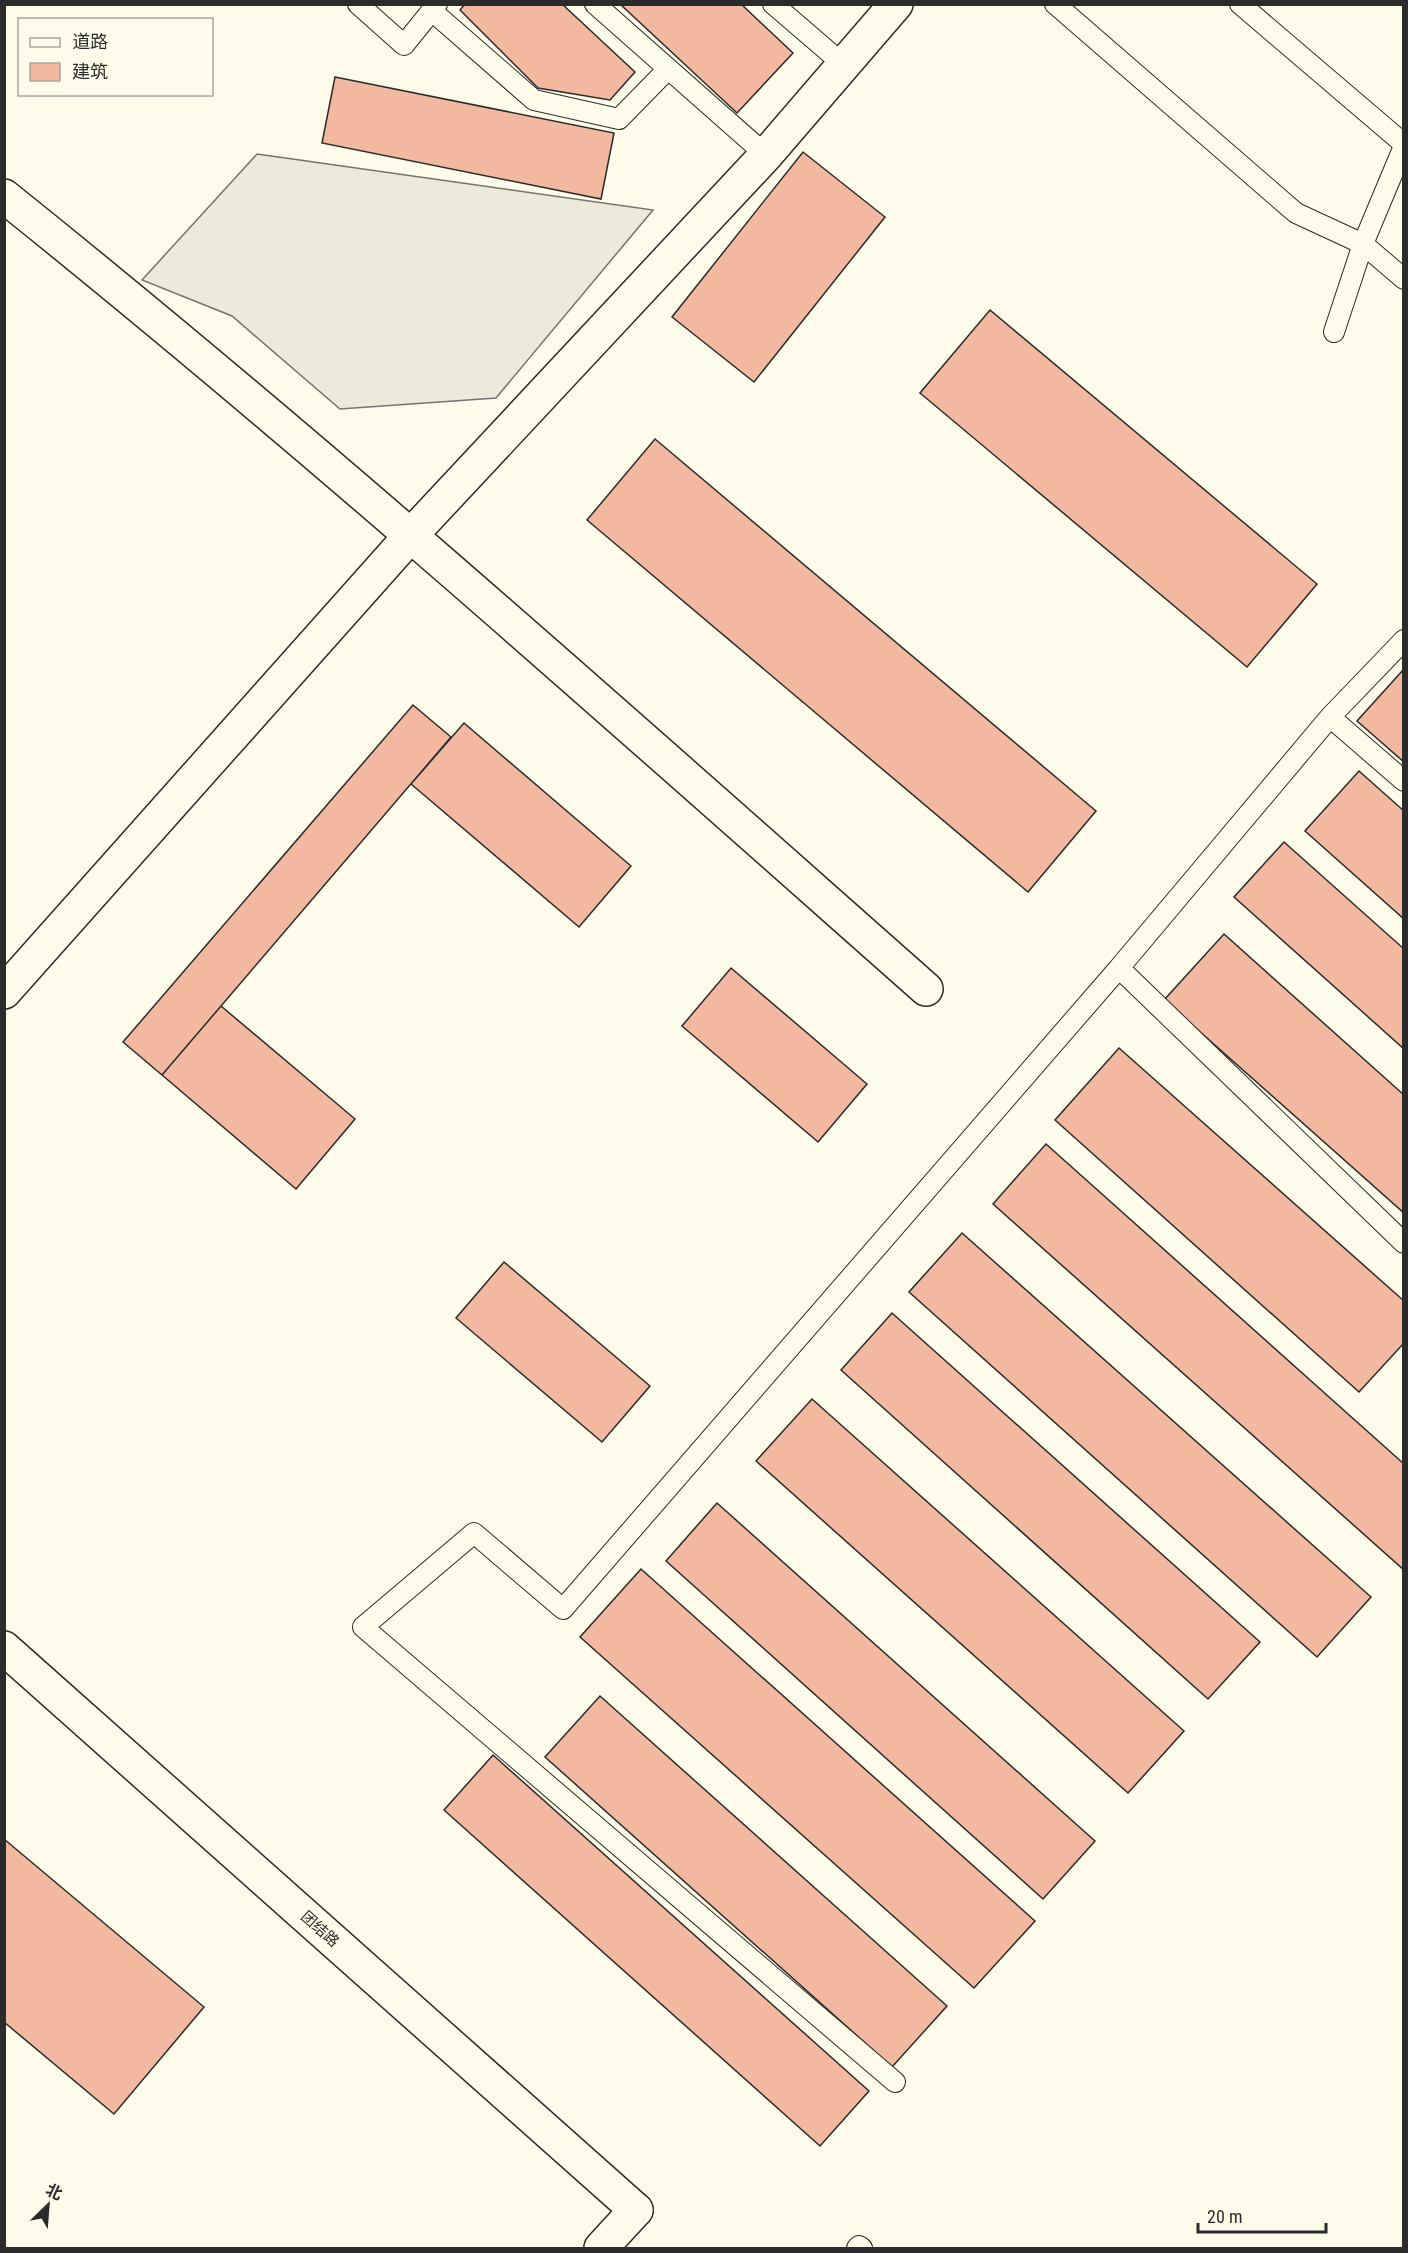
<svg xmlns="http://www.w3.org/2000/svg" width="1408" height="2253" viewBox="0 0 1408 2253" font-family="'Roboto Condensed','Noto Sans SC',sans-serif">
<rect width="100%" height="100%" fill="#fdfbea"/>
<path fill="#eceadb" stroke="#74746e" stroke-width="1.5" d="M257,154L653,210L496,398L340,409L232,316L142,280Z"/>
<path fill="#f2b8a0" stroke="#2b2b2b" stroke-width="1.5" d="M465,4H562L635,72L610,100L538,88L460,10Z
M620,4H741L793,53L737,113Z
M335,77L614,133L601,199L322,143Z
M803,152L885,217L754,382L672,317Z
M990,310L1317,584L1247,667L920,393Z
M655,439L1096,811L1028,892L587,520Z
M1404,669V762L1357,721Z
M413,705L451,737L162,1075L123,1042Z
M464,723L631,866L579,927L411,784Z
M1359,771L1404,811V919L1305,831Z
M1284,842L1404,949V1049L1234,897Z
M1224,934L1404,1095V1213L1164,1000Z
M731,968L867,1084L818,1142L682,1026Z
M221,1006L355,1119L296,1189L162,1075Z
M1119,1048L1404,1301V1343L1359,1392L1055,1120Z
M1046,1144L1404,1464V1570L993,1204Z
M962,1233L1371,1597L1317,1657L909,1292Z
M504,1262L650,1386L602,1442L456,1318Z
M892,1313L1260,1642L1208,1699L841,1370Z
M812,1399L1184,1731L1128,1793L756,1461Z
M717,1503L1095,1841L1043,1899L666,1561Z
M641,1569L1035,1921L974,1988L580,1637Z
M600,1696L947,2006L892,2067L545,1757Z
M493,1755L869,2091L820,2146L444,1810Z
M4,1839L204,2007L114,2114L4,2022Z"/>
<g fill="none" stroke-linecap="round" stroke-linejoin="round">
<defs>
<path id="lane" d="M358,4L404,45L437,4
M595,4L766,155
M773,4L844,65
M1055,4L1296,213L1363,244L1404,279
M1240,4L1404,144
M432,11L534,100L619,119L668,69
M1334,332L1363,244L1404,146
M1404,640L1330,717L1119,968L1404,1243
M1330,717L1404,781
M895,2082L363,1627L474,1533L563,1609L1119,968
M857,2248L859,2246L862,2248"/>
<path id="street" d="M4,196C321,450 623,721 926,989
M4,992L412,534L766,155L896,4
M601,2248L636,2210"/>
<path id="secondary" d="M4,1648L636,2210"/>
</defs>
<use href="#lane" stroke="#2b2b2b" stroke-width="22"/>
<use href="#street" stroke="#2b2b2b" stroke-width="36"/>
<use href="#secondary" stroke="#2b2b2b" stroke-width="36"/>
<use href="#lane" stroke="#fdfbea" stroke-width="20"/>
<use href="#street" stroke="#fdfbea" stroke-width="33"/>
<use href="#secondary" stroke="#fdfbea" stroke-width="33"/>
</g>
<g text-anchor="middle" dominant-baseline="central" stroke-width="4.5" stroke-linejoin="round" paint-order="stroke">
<g font-size="15" fill="#2b2b2b" stroke="#fdfbea">
<text transform="translate(320 1929) rotate(42)">团结路</text>
</g>
</g>
<rect width="1408" height="2253" fill="none" stroke="#2b2b2b" stroke-width="12"/>
<rect x="18" y="18" width="195" height="78" fill="#fdfbea" stroke="#a9a89e" stroke-width="1.5"/>
<rect x="30" y="38" width="30" height="9" fill="#fdfbea" stroke="#a9a89e" stroke-width="1.5"/>
<text x="72" y="48" font-size="18" fill="#2b2b2b">道路</text>
<rect x="30" y="63" width="30" height="18" fill="#f2b8a0" stroke="#a9a89e" stroke-width="1.5"/>
<text x="72" y="78" font-size="18" fill="#2b2b2b">建筑</text>
<g transform="translate(48 2205) rotate(25)" stroke="#fdfbea" stroke-width="4.5" paint-order="stroke">
<path d="M0-4.5L10 22L0 15L-10 22Z" fill="#2b2b2b"/>
<text y="-9" font-size="16" font-weight="bold" text-anchor="middle" fill="#2b2b2b">北</text>
</g>
<path d="M1198 2223v9h128v-9" fill="none" stroke="#2b2b2b" stroke-width="3"/>
<text x="1207" y="2223" font-size="18" fill="#2b2b2b" stroke="#fdfbea" stroke-width="4.5" paint-order="stroke">20 m</text>
</svg>
